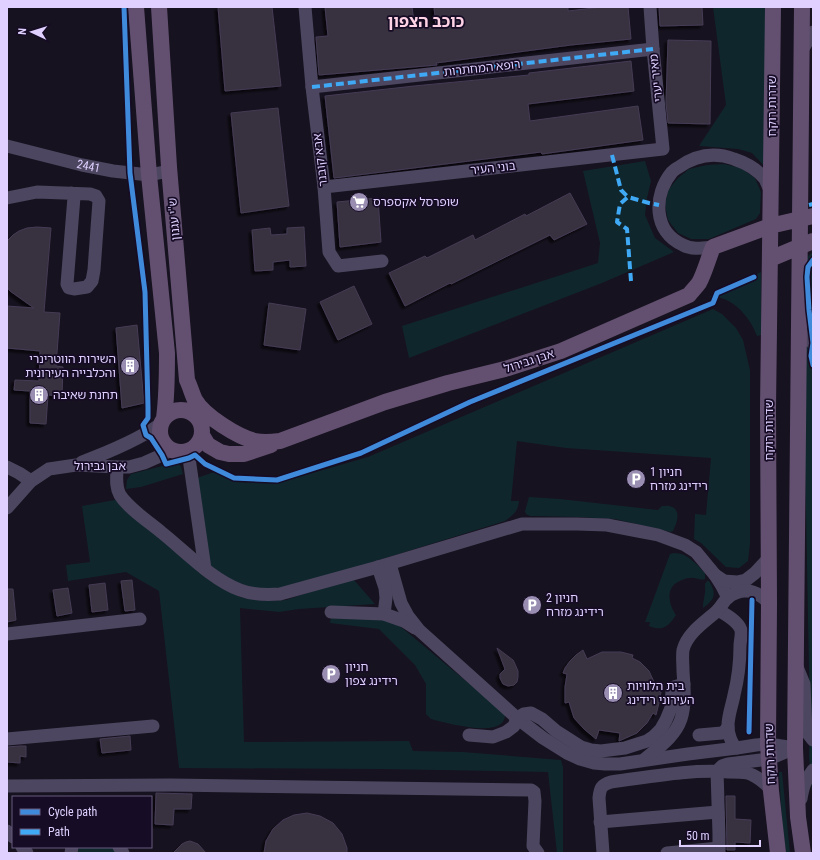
<svg xmlns="http://www.w3.org/2000/svg" width="820" height="860" viewBox="0 0 820 860" font-family="'Roboto Condensed','Noto Sans Hebrew',sans-serif">
<defs>
<filter id="shadow"><feDropShadow dx="-3" dy="3" stdDeviation="1" flood-color="#0009"/></filter>
</defs>
<rect width="100%" height="100%" fill="#17121f"/>
<path fill="#10262d" d="M713,7H768V170L752,153L738,149L699,146L726,105Z
M645,161L651,181L647,198L645,215L655,238L674,252L602,283L409,358L402,326L598,263L600,243L583,171Z
M724,164L741,168L755,178L761,192L760,213L756,219L709,239H691L678,233L668,220L665,205L668,190L678,178L689,169L707,165Z
M813,252V805L809,756L810,726L803,347L807,257Z
M761,272V335L757,336C751,320 738,303 721,298C717,297 713,297 709,297Z
M713,309L722,314L736,328L743,340L750,370V543L748,561L739,568L726,567L701,543L694,539L695,514L706,515L711,458L566,448L517,441L511,501H519C518,512 513,515 505,521L292,587L258,589L229,580L208,564L197,478L214,472L234,481L278,483L368,457Z
M178,462L181,467L183,474L141,487L126,489L127,480L131,474Z
M529,497L560,499L658,510L662,506C665,506 669,505 672,507C682,511 676,525 673,531L670,532L615,519L578,517L530,516L526,514L525,511Z
M120,499L224,589L240,597L265,601L286,600L340,582L354,580L375,604L299,609L279,612L240,608L244,742L409,741L413,751L463,752L561,760L563,767V853H557L548,772L381,769L179,768L159,591L126,572L68,581L66,565L90,562L82,506Z
M674,553C688,553 696,564 705,573V579C700,581 695,577 690,578C686,578 682,580 678,582C665,589 669,605 676,615C669,626 662,632 649,626L650,622H645L670,554Z
M707,581H709C717,594 715,599 703,608C703,599 706,594 705,584Z
M331,617L379,619L395,622L496,706L505,714C506,739 452,724 438,721L431,719L426,714V684L415,665L379,629L330,623Z
M779,772H782L790,853H786L782,821Z
M80,847H113L129,853H76Z"/>
<path fill="#373041" stroke="#453c54" filter="url(#shadow)" d="M218,7H272L281,86L225,91Z
M325,7H412L415,29L436,27L434,7H568V11L602,7H628L631,39L571,45L436,63L437,65L319,75L316,37L328,36Z
M659,7H702L703,25L660,26Z
M668,40L711,41L710,124L668,123L666,103Z
M631,61L634,91L528,104L530,121L638,106L643,140L542,154L541,152L334,178L325,96L414,86L529,75V73Z
M278,108L289,206L241,213L231,113Z
M570,193L587,224L554,240L550,235L451,284L450,283L405,306L389,273L425,256L427,258L473,235L475,240L525,214L526,216Z
M378,198L381,242L340,247L337,202Z
M37,227L51,228L44,312L60,313L56,366L63,367L62,396L48,395L46,424L30,423V391L14,390L15,380L39,381L40,351L7,348V306L34,308L10,291L7,287V241L13,235L19,231L27,228Z
M304,227L306,266L290,267V260L273,262V270L255,271L252,230L270,228L271,235L287,234V228Z
M354,286L372,324L338,340L320,302Z
M269,303L306,309L300,350L264,345Z
M137,325L144,403L122,408L116,328Z
M132,580L135,610L125,611L121,581Z
M105,583L108,610L92,612L89,585Z
M68,588L72,613L57,616L53,590Z
M7,589H13L16,620L7,622Z
M497,648L513,660L515,664L518,671V677L517,682L514,685L508,686L503,684L500,678V674L505,669Z
M583,650L587,659L602,652H621L633,655L632,658L640,662L649,671L654,682L656,691L661,692L659,703L656,715L653,713L647,723L637,733L619,741L620,733L599,730L596,739L584,729L574,718L569,702L565,703V687L567,674L563,673L565,668L570,661L576,655Z
M130,736L131,750L102,753L100,739Z
M20,746H26V757L20,756V763L7,762V747Z
M156,793L192,794L191,809H174L173,825L155,824Z
M726,796H735V819L751,820L750,843L735,842V850H727Z
M307,813L320,816L333,823L342,834L347,848V853H264L266,841L273,829L283,820L294,815Z
M190,841L198,844L206,853H173L182,844L186,842Z"/>
<g fill="none" stroke-linecap="round" stroke-linejoin="round">
<g stroke="#4d4660" stroke-width="13">
<path d="M305,7L312,87L324,187L329,252L338,266L382,261"/>
<path d="M802,50L813,32"/>
<path d="M312,87L653,49"/>
<path id="s1" d="M7,146L82,165L113,171L149,175L164,172L169,167"/>
<path d="M324,187L663,149L653,49L650,7"/>
<path d="M7,198L37,192L90,194L96,196L99,201L94,270L92,281L87,287L74,289L69,288L67,284L74,197L71,193"/>
<path d="M713,247C703,248 692,250 683,245C653,232 653,195 672,172C674,170 677,168 679,167C696,155 715,152 734,159C746,163 757,169 765,179C767,183 769,188 771,192"/>
<path d="M799,330L805,337L813,343"/>
<path d="M182,453H186L189,458L205,569"/>
<path d="M82,462C109,452 136,441 161,424"/>
<path d="M7,467L19,473L31,481"/>
<path d="M117,467C117,477 115,486 120,495C128,508 149,522 161,532C185,551 211,579 240,590C253,595 267,595 280,594L378,567L522,524H577L607,525L638,531L658,535L685,545L696,552L715,575L722,586L728,598"/>
<path d="M7,508L31,481L49,469L76,465L117,467H129L144,463L162,455L170,450"/>
<path d="M390,564L401,603L408,616L419,630L517,718L543,738L567,753L580,759L594,763L605,764H620L688,754L737,748L756,745L768,744L795,748"/>
<path d="M378,567L385,588L386,598L384,614"/>
<path d="M715,575L724,581L737,582L746,580L755,573L769,558"/>
<path d="M718,610C725,614 738,621 741,630C742,635 740,641 740,646C740,663 738,679 734,695C732,706 728,715 728,726C728,733 731,744 737,748"/>
<path d="M331,612L384,614L404,621L415,628"/>
<path d="M7,634L140,619"/>
<path d="M797,667L804,684L806,731L813,740"/>
<path d="M469,735L493,737L506,732L514,726L517,718L524,714L531,713L542,719L556,731L581,747L591,750L601,751L625,748L647,741L653,737L661,729L666,720L671,708L672,690L674,687L684,684"/>
<path d="M699,735L722,733L725,731L728,727"/>
<path d="M7,739L153,726"/>
<path d="M645,759C658,748 675,737 681,719C686,703 684,687 683,671C683,664 682,656 683,650C687,633 705,622 717,611C721,607 724,601 728,597C733,594 740,591 745,591C755,590 763,597 769,603"/>
<path d="M7,786L171,785L531,790L534,792L535,801L533,846L538,853"/>
<path d="M801,799C803,787 805,780 813,770"/>
<path d="M600,822L718,812"/>
<path d="M7,831L13,837"/>
<path d="M22,847L27,853"/>
<path d="M119,847L123,853"/>
<path d="M71,853L72,847"/>
<path d="M603,853L599,798C600,788 601,785 611,782C650,777 689,769 729,772C735,772 742,772 747,773C755,775 768,784 771,791"/>
<path d="M667,853L719,848"/>
<path d="M719,853V834L717,771L722,766L728,764L769,759L795,748"/>
</g>
<path stroke="#635071" stroke-width="16" d="M136,7L149,175L167,353C167,375 167,396 164,418
M159,7L169,167L187,380C190,386 192,394 195,400C204,416 238,437 255,441C264,443 272,442 280,441L385,402L448,383L505,369L561,351L689,295C692,291 696,287 699,283C705,272 708,259 713,247L770,226L813,216
M773,7L768,409L769,603L768,744L771,791L778,853
M802,7L795,748L798,817L803,853
M770,259L813,241
M160 431a21 21 0 1 1 42 0a21 21 0 1 1-42 0Z
M202,435L208,445L220,452L229,454H244L271,445"/>
<path stroke="#3fa9f5" stroke-width="4" stroke-dasharray="8 4" stroke-linecap="butt" d="M312,87L653,49
M612,155L621,190L628,197
M809,205L813,204
M631,281L627,229L617,222L620,204L628,197L649,203L659,205"/>
<defs>
<path id="cycleway" d="M124,7L130,173L145,292L148,407V418L143,425L146,435L151,438L162,455L166,464L189,458L195,455L205,464L234,478L277,480L361,453L470,402L713,303L717,293L754,277
M813,260L808,267L807,277L809,310L813,343L811,356L813,365
M749,732L752,600"/>
</defs>
<use href="#cycleway" stroke="#160c25" stroke-width="8"/>
<use href="#cycleway" stroke="#408adc" stroke-width="5"/>
</g>
<defs>
<symbol id="supermarket-disc" viewBox="-11 -11 22 22"><circle r="9.5" fill="#998eb1" stroke="#160c25"/><path d="M-6-5.5h2.5l.6 2H6L4.5 2H-2.5L-4.4-4H-6ZM-1.5 3.2a1.3 1.3 0 1 0 .1 0ZM3 3.2a1.3 1.3 0 1 0 .1 0Z" fill="#fff"/></symbol>
<symbol id="building-disc" viewBox="-11 -11 22 22"><circle r="9.5" fill="#998eb1" stroke="#160c25"/><path d="M-4-6H4V6H1V3H-1V6H-4ZM-2.5-4.3h1.7v1.8h-1.7ZM.8-4.3h1.7v1.8H.8ZM-2.5-1h1.7V.8h-1.7ZM.8-1h1.7V.8H.8Z" fill="#fff"/></symbol>
<symbol id="parking-disc" viewBox="-11 -11 22 22"><circle r="9.5" fill="#998eb1" stroke="#160c25"/><path d="M-3.5-5.5H1a3.5 3.5 0 0 1 0 7H-1V5.5H-3.5ZM-1-3.4V-.6H.8a1.4 1.4 0 0 0 0-2.8Z" fill="#fff"/></symbol>
</defs>
<g fill-rule="evenodd">
<use href="#supermarket-disc" x="348" y="191" width="22" height="22"/>
<use href="#building-disc" x="119" y="355" width="22" height="22"/>
<use href="#building-disc" x="28" y="384" width="22" height="22"/>
<use href="#parking-disc" x="625" y="468" width="22" height="22"/>
<use href="#parking-disc" x="521" y="594" width="22" height="22"/>
<use href="#parking-disc" x="320" y="663" width="22" height="22"/>
<use href="#building-disc" x="602" y="682" width="22" height="22"/>
</g>
<g text-anchor="middle" dominant-baseline="central" stroke-width="3.5" stroke-linejoin="round" paint-order="stroke">
<g font-size="12" fill="#dfd0ff" stroke="#160c25">
<text transform="translate(482 68) rotate(-6)">רופא המחתרות</text>
<text transform="translate(656 78) rotate(-96)">מאיר יערי</text>
<text transform="translate(772 106) rotate(-90)">שדרות רוקח</text>
<text transform="translate(320 160) rotate(-97)">אבא קובנר</text>
<text stroke="none"><textPath href="#s1" startOffset="84">2441</textPath></text>
<text transform="translate(493 168) rotate(-6)">בוני העיר</text>
<text transform="translate(174 219) rotate(-95)">ש''י עגנון</text>
<text transform="translate(529 361) rotate(-18)">אבן גבירול</text>
<text transform="translate(769 430) rotate(-90)">שדרות רוקח</text>
<text x="100" y="466">אבן גבירול</text>
<text transform="translate(770 754) rotate(-92)">שדרות רוקח</text>
</g>
<g font-size="12" fill="#dfd0ff" stroke="#160c25" text-anchor="start">
<text x="373" y="202">שופרסל אקספרס</text>
<text x="116" y="359" text-anchor="end">השירות הווטרינרי<tspan x="116" dy="14">והכלבייה העירונית</tspan></text>
<text x="53" y="395">תחנת שאיבה</text>
<text x="650" y="472">1 חניון<tspan x="650" dy="14">רידינג מזרח</tspan></text>
<text x="546" y="598">2 חניון<tspan x="546" dy="14">רידינג מזרח</tspan></text>
<text x="345" y="667">חניון<tspan x="345" dy="14">רידינג צפון</tspan></text>
<text x="627" y="686">בית הלוויות<tspan x="627" dy="14">העירוני רידינג</tspan></text>
</g>
<g font-size="16" font-weight="bold" fill="#ffd2e5" stroke="#160c25">
<text x="426" y="21">כוכב הצפון</text>
</g>
</g>
<rect width="820" height="860" fill="none" stroke="#dfd0ff" stroke-width="16"/>
<rect x="12" y="796" width="140" height="52" fill="#160c25" stroke="#665a7c"/>
<rect x="20" y="809" width="20" height="6" fill="#408adc" stroke="#665a7c"/>
<text x="48" y="816" font-size="12" fill="#dfd0ff">Cycle path</text>
<rect x="20" y="829" width="20" height="6" fill="#3fa9f5" stroke="#665a7c"/>
<text x="48" y="836" font-size="12" fill="#dfd0ff">Path</text>
<g transform="translate(32 32) rotate(274)" stroke="#160c25" stroke-width="3" paint-order="stroke">
<path d="M0-3L7 15L0 10L-7 15Z" fill="#dfd0ff"/>
<text y="-6" font-size="11" font-weight="bold" text-anchor="middle" fill="#dfd0ff">N</text>
</g>
<path d="M680 840v6h80v-6" fill="none" stroke="#dfd0ff" stroke-width="2"/>
<text x="686" y="840" font-size="12" fill="#dfd0ff" stroke="#160c25" stroke-width="3" paint-order="stroke">50 m</text>
</svg>
